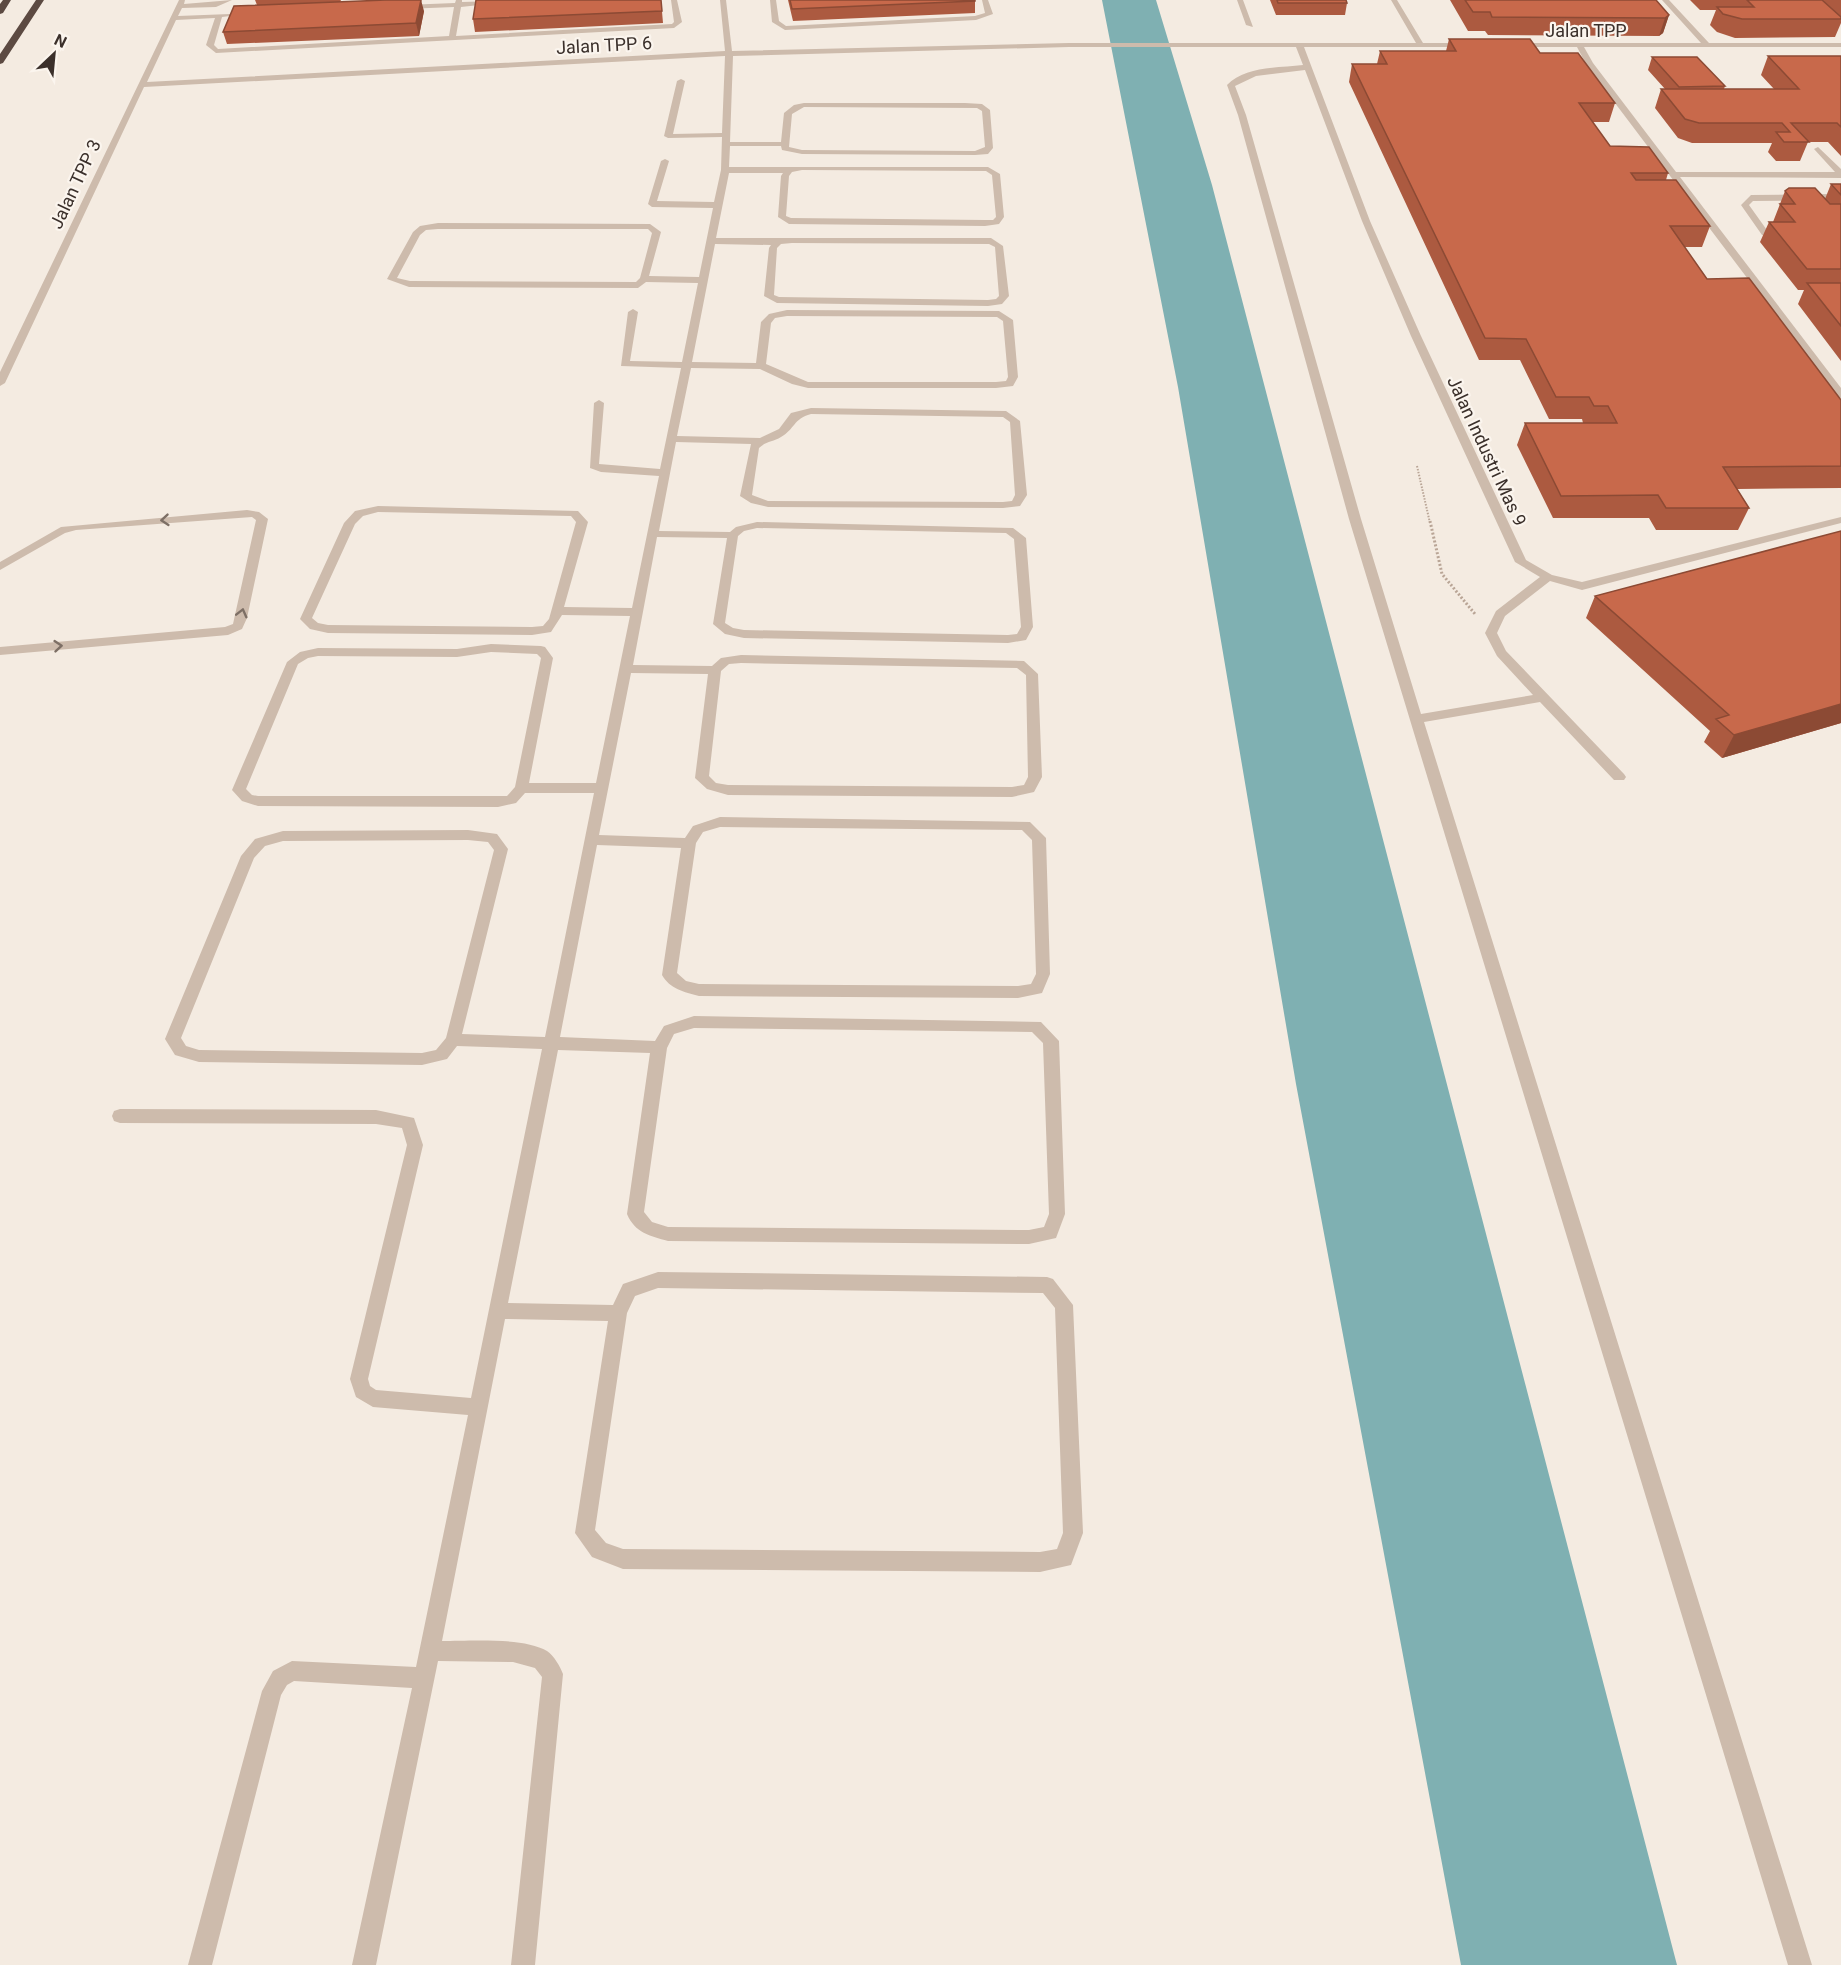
<svg xmlns="http://www.w3.org/2000/svg" width="1841" height="1965" viewBox="0 0 1841 1965" font-family="Roboto,sans-serif">
<rect width="100%" height="100%" fill="#f4ebe1"/>
<path fill="#7fb0b2" d="M1102,0H1156L1212,185L1677,1965H1461L1296,1084L1178,387Z"/>
<g fill="none" stroke-linecap="round" stroke-linejoin="round">
<path stroke="#b9a596" stroke-width="2" stroke-dasharray="1.5 1.5" stroke-linecap="butt" d="M1417,466L1430,523"/>
<path stroke="#b9a596" stroke-width="3" stroke-dasharray="2 2" stroke-linecap="butt" d="M1430,521L1442,574L1475,614"/>
<path fill="#cdbbac" fill-rule="evenodd" d="M179,0H185L184,4L232,0L216,7L182,8L178,16L230,14V16L222,17L214,45L218,49L449,36L454,7L405,9L401,7L405,5L455,3L456,0H462V2L494,1L497,3L461,7L456,36L672,24L674,22L671,0H677L682,22L674,28L216,53L206,45L215,18L176,20L147,82L725,51L720,0H726L732,51L1069,43H1416L1391,0H1397L1423,43H1471L1468,47H1304L1370,221L1421,336L1526,560L1552,575L1582,582L1841,517V523L1582,590L1550,581L1505,616L1497,633L1506,651L1624,774L1626,777L1624,780H1614L1540,702L1424,722L1812,1965H1788L1349,519L1238,115L1227,85C1245,66 1279,68 1303,65L1296,47H1069L733,56L730,142H781L784,113L794,105L804,103H965L982,104L990,110L993,148L988,154L975,155L802,154L782,150L781,146H730L729,167H988L1000,174L1004,217L999,224L985,226L789,224L778,217L781,176L783,173H729L716,238H991L1003,246L1009,296L1002,304L988,306L777,303L764,296L769,248L771,245L715,244L692,362L756,363L761,322L769,314L787,310L999,311L1013,320L1018,377L1013,386L996,388H808L792,384L760,369L691,368L677,436L760,438L779,429L791,413L811,408L1006,411L1020,421L1027,495L1020,506L1003,508L768,507L751,503L740,496L751,444L676,442L659,531L730,532L736,527L757,522L1013,528L1026,538L1033,627L1026,640L1008,643L744,638L725,634L713,624L727,538L657,537L633,665L712,666L721,658L741,655L1024,661L1038,674L1042,777L1034,792L1012,797L728,795L707,789L695,778L708,674L631,673L599,835L685,838L693,826L720,817L1030,822L1046,838L1050,974L1042,993L1018,998L699,996C684,992 670,989 662,975L681,848L597,845L560,1037L655,1041L664,1026L694,1016L1041,1022L1059,1041L1065,1214L1056,1238L1029,1244L668,1241C650,1236 635,1233 627,1214L650,1053L558,1050L508,1303L613,1305L623,1284L658,1272L1047,1277L1053,1279L1073,1305L1083,1533L1071,1565L1040,1572L623,1569L592,1557L575,1533L608,1321L505,1319L442,1641C470,1641 524,1637 547,1651C554,1656 560,1666 563,1674L535,1965H511L542,1677L535,1668L513,1662L438,1661L376,1965H352L412,1688L294,1681L287,1685L281,1695L212,1965H188L262,1691L273,1671L292,1661L416,1667L468,1415L373,1407L356,1397L350,1379L407,1145L402,1128L376,1124L120,1123L114,1121L112,1116L114,1111L120,1109L376,1110L414,1118L423,1145L368,1379L370,1386L376,1390L471,1398L542,1049L457,1046L447,1059L422,1065L199,1062L175,1055L165,1039L241,856L255,839L283,831L468,830L497,834L508,849L462,1034L545,1037L594,793H525L516,803L498,807L258,806L242,801L232,790L287,662L300,652L318,648L457,649L491,644L541,646L545,647L553,658L529,783H596L630,616L562,615L551,632L532,635L328,633L310,629L300,619L344,523L355,511L378,506L578,511L588,522L564,607L632,608L659,476L601,472L590,468L594,403L599,400L604,403L599,464L660,469L681,368L621,366L628,312L633,309L638,312L630,361L682,362L698,283L646,282L638,288L409,287L387,279L413,232L420,226L438,223L650,224L661,232L649,276L699,277L713,208L652,207L648,204L661,161L665,159L669,161L657,201L714,202L721,170L722,137L668,138L664,136L677,81L681,79L685,81L673,134L722,133L725,56L144,87L5,383L0,386V372ZM1305,70L1362,221L1411,336L1515,562L1540,577L1496,611L1485,633L1497,656L1533,695L1421,714L1361,519L1246,115L1235,86L1256,76ZM804,107L977,108L982,111L985,147L975,151L802,150L789,147L792,114ZM802,170L986,171L992,175L996,217L993,220H985L791,218L786,216L789,176L792,172ZM438,229H648L652,233L640,278L636,282L410,281L397,278L420,235L426,230ZM792,243L989,244L995,247L999,296L996,299L988,300L779,297L774,295L777,248L781,244ZM787,316L997,317L1003,321L1008,377L1006,381L996,382H808L766,364L771,323L775,318ZM811,414L1003,417L1010,422L1015,495L1012,501L1003,502L768,501L752,495L759,448C766,441 773,442 781,437C795,429 793,419 811,414ZM378,512L571,516L576,522L549,619L543,626L532,627L328,625L318,623L312,618L355,524L363,516ZM757,528L1006,533L1014,539L1021,627L1017,634L1008,635L744,630L733,628L725,623L738,536L744,531ZM491,652L537,654L541,658L515,787L507,796H258L252,795L246,789L298,664L308,658L318,656L457,657ZM741,663L1017,668L1026,675L1028,777L1024,785L1012,787L728,785L716,783L709,776L721,671L729,664ZM720,827L1022,830L1032,840L1036,974L1031,984L1018,986L699,984L686,981L677,973L696,843L703,832ZM468,840L488,842L494,850L446,1038L436,1050L422,1053L199,1050L186,1046L181,1038L254,858L265,846L283,841ZM694,1028L1032,1032L1043,1043L1049,1214L1044,1227L1029,1230L668,1227L652,1222L644,1212L667,1048L674,1034ZM658,1288L1043,1293L1055,1308L1063,1533L1057,1549L1040,1552L623,1549L606,1543L595,1530L627,1313L635,1296Z
M770,0H776L779,21L786,26L975,16L985,13L982,0H988L993,14L976,20L785,30L772,22Z
M1237,0H1243L1253,27L1246,25Z
M1662,0H1669L1709,43H1841V47H1584L1593,63L1676,172H1835L1814,149L1818,147L1841,169V178L1680,177L1841,388V398L1837,397L1587,66L1577,47H1516L1512,45L1516,43H1701Z
M1834,184L1841,189V193L1832,200L1753,201L1749,205L1769,233L1765,236L1762,235L1741,205L1751,195L1830,194L1833,191L1830,187Z
M247,510L259,512L268,519L247,618L242,629L228,635L0,655V647L225,627L233,624L256,520L252,517L76,530L65,533L0,570V562L61,527Z"/>
<path fill="#5c4a42" fill-rule="evenodd" d="M3,0H11L3,13L0,14V4Z
M36,0H44L3,63L0,64V54Z"/>
</g>
<path fill="#ac5a40" d="M255,0H341L340,2L424,11L419,36L227,44L223,32L257,5Z
M661,0L663,23L475,32L473,19Z
M788,0H975V13L793,21Z
M1270,0H1346L1347,3L1345,15H1276Z
M1450,0H1656L1669,15L1663,33L1659,36L1488,35L1485,31H1468Z
M1690,0H1841V23L1835,37L1735,38L1717,32L1710,25L1716,10H1700Z
M1449,39L1540,53L1615,103L1609,122H1592L1610,146L1668,173L1666,180L1710,226L1702,247H1684L1707,279L1841,400V488L1737,489L1749,508L1738,530H1656L1649,518H1553L1517,445L1525,423H1583L1582,419H1549L1520,360H1479L1349,82L1352,64H1377L1380,51H1446Z
M1768,56H1841V156L1828,142H1808L1800,161H1776L1768,152L1772,143H1692L1678,138L1655,108L1661,89H1665L1648,70L1652,57L1725,86L1724,89H1774L1761,75Z
M1831,184H1841V361L1798,304L1804,290H1798L1760,242L1769,222H1773L1785,191L1825,199Z
M1595,596L1841,723L1722,758L1704,742L1710,731L1586,618Z"/>
<path fill="#8c4a34" d="M421,0L424,11L419,36L416,23Z
M1669,15L1663,33L1659,36L1665,18Z
M1841,704V723L1722,758L1734,735Z"/>
<path fill="#c8694b" stroke="#8c4a34" stroke-width="1.5" d="M386,0H421L416,23L223,32L234,6Z
M476,0H661L662,11L473,19Z
M790,0H975V1L792,9Z
M1277,0H1346L1347,3H1278Z
M1465,0H1656L1669,15L1665,18L1492,17L1490,12H1473Z
M1747,0H1822L1841,17V19H1742L1723,14L1717,7H1754Z
M1449,39H1530L1540,53H1578L1615,103H1579L1610,146L1649,147L1668,173H1631L1636,180H1676L1710,226H1670L1707,279L1749,278L1841,400V466L1723,467L1749,508H1666L1658,495L1561,496L1525,423H1617L1608,406H1594L1589,397H1556L1526,339L1485,338L1352,64H1387L1380,51H1456Z
M1768,56H1841V127L1837,123H1791L1809,142H1784L1776,132H1790L1782,123H1699L1685,119L1661,89H1799Z
M1652,57H1697L1725,86L1679,87Z
M1831,184H1841V195Z
M1789,188H1815L1830,204H1841V269H1807L1769,222H1795L1780,204H1795L1785,191Z
M1807,283H1841V326Z
M1841,531V704L1734,735L1716,719L1729,715L1595,596Z"/>
<defs><path id="oneway-chevron" d="M-2-3.5L2.5 0L-2 3.5" fill="none" stroke-width="1.6" stroke-linecap="round" stroke-linejoin="round" transform="scale(1.5)"/></defs>
<g stroke="#7d6f65">
<use href="#oneway-chevron" transform="translate(165 520) rotate(175)"/>
<use href="#oneway-chevron" transform="translate(242 613) rotate(-76)"/>
<use href="#oneway-chevron" transform="translate(58 646) rotate(-5)"/>
</g>
<g text-anchor="middle" dominant-baseline="central" stroke-width="4.5" stroke-linejoin="round" paint-order="stroke">
<g font-size="18" fill="#3b302b" stroke="#fbf5ee">
<text x="1586" y="30">Jalan TPP</text>
<text transform="translate(604 45) rotate(-3)">Jalan TPP 6</text>
<text transform="translate(75 184) rotate(-65)">Jalan TPP 3</text>
<text transform="translate(1487 451) rotate(65)">Jalan Industri Mas 9</text>
</g>
</g>
<g transform="translate(54 54) rotate(26)" stroke="#fbf5ee" stroke-width="4.5" paint-order="stroke">
<path d="M0-4.5L10 22L0 15L-10 22Z" fill="#3b302b"/>
<text y="-9" font-size="16" font-weight="bold" text-anchor="middle" fill="#3b302b">N</text>
</g>
</svg>
